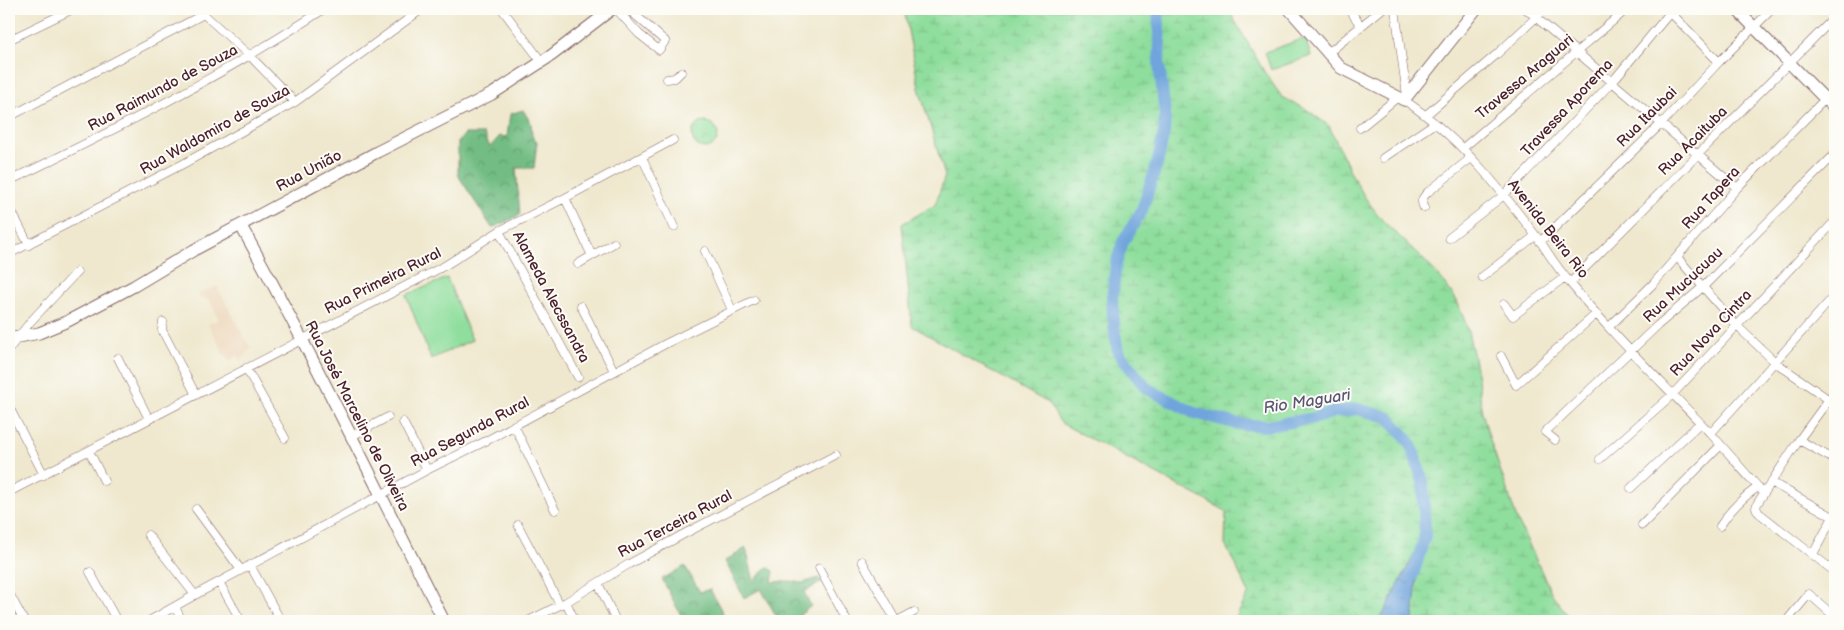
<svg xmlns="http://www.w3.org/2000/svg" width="1844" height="630" viewBox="0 0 1844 630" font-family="'Balsamiq Sans',sans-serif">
<defs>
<pattern id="forest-crowns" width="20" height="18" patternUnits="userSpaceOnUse" patternTransform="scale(1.25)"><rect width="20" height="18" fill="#73bd84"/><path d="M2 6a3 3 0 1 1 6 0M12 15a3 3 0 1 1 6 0" fill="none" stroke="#60996c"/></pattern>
<pattern id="wetland-marsh" width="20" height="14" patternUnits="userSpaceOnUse" patternTransform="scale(1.25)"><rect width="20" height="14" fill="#8fde9d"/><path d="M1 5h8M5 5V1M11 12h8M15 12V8" fill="none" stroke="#7dbe87"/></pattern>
<pattern id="park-crowns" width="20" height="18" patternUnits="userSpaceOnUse" patternTransform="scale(1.25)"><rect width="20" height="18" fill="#8fde9d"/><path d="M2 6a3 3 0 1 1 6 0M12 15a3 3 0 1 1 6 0" fill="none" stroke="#7dbe87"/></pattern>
<pattern id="water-ripples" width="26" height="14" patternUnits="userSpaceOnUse" patternTransform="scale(1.25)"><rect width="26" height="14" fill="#70a4dc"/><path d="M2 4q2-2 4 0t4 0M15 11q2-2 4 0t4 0" fill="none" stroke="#5e85b3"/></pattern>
</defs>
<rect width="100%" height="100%" fill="#fdfcf7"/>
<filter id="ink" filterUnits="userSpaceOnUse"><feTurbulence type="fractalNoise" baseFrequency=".02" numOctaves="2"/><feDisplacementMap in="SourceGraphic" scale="10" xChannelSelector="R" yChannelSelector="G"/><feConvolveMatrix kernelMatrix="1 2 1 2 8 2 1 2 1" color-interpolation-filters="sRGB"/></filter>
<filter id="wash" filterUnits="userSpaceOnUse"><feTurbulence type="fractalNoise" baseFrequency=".0096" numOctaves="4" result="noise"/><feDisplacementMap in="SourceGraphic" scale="20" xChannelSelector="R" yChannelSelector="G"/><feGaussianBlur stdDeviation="1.12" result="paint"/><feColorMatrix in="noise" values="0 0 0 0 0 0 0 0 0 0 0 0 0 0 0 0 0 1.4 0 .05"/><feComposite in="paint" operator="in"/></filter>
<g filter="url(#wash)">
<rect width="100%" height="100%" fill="#efe8ce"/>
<path fill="#edd7bb" d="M217,286L251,349L246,352L248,355L239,360L237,356L229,361L225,354L223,355L221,351L222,349L208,324L219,319L209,299L205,300L204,297L200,299L198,294Z"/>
<path fill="url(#forest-crowns)" stroke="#5e6e58" d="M523,110L531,123L532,136L537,141L534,168H516L520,215L492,228L458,175V142L465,134H484L490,147L500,136L507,137L510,114Z
M746,548L754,581L767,567L774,571L772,582L791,581L802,583L819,578L822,582L804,592L811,606L796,618L798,621H779L761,589L744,598L725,561Z
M685,566L700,592L710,589L727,621H684L662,579Z"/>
<path fill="url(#wetland-marsh)" stroke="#6c7e64" d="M904,9H1228L1265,73L1282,97L1306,109L1329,126L1352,175L1366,199L1382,220L1421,257L1440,277L1457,301L1467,327L1473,353L1478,379L1482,412L1490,440L1517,519L1552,594L1567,614L1576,621H1413L1419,545L1380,621H1234L1249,593L1225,544L1226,511L1061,423L1048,403L912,326L902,224L935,205L945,176L919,88Z"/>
<path fill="url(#park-crowns)" stroke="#6c7e64" d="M692 135a13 13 0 1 1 26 0a13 13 0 1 1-26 0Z"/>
<path fill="#8fde9d" stroke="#6c7e64" d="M1305,38L1311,56L1271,70L1265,52Z
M447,278L472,340L431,359L406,295Z"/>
<path fill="url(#water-ripples)" stroke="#5d6284" d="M1420,543L1413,621H1380Z"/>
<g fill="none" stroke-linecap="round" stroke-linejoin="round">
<path stroke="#70a4dc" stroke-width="12" d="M1158,9L1160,42L1159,63L1165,114L1164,132L1158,161L1142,210L1123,242L1116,264L1112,300L1115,334L1118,352L1146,388L1194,413L1238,424L1267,426L1315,418L1334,412L1357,409L1388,417L1410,442L1423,481L1425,536L1413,575"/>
</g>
</g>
<g filter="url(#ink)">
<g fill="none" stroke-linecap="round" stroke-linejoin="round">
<defs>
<path id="street" d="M198,9L250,56L295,102
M502,9L541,61
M616,9L639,34L659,50L665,41L633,13
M1349,9L1361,26
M1395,9L1407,96
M1526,9L1737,188
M1670,12L1719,62
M9,40L73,9
M1327,54L1382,9
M667,79L675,78L681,72
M1404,100C1460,137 1502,191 1542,244C1551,258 1560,271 1571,284C1614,337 1664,384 1711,434C1729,453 1745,474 1764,493
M1426,115L1497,54L1545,9
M9,117L204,14
M1360,128L1398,97
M1463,148L1627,9
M642,157L674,227
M1383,158L1435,123
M9,181C117,129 224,75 324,9
M565,198L592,256
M9,206L29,245
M1424,208C1420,201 1422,198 1428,192L1471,158
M499,231L578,377
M1449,238L1504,195L1613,81L1673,9
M1540,242L1662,123L1719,62L1772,9
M705,251L732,310
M9,254L183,164L295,102L422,9
M1677,257L1737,326L1775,362L1835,404
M578,264L614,243
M1482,277L1535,236
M1570,283L1835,17
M1504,304L1513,316L1565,277
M581,306L614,371
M163,322L162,330L196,395
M1609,327L1654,283L1737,188L1835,89
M9,349L31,321L77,272
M1501,356L1516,385L1596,314
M118,358L149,419
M246,368L285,438
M1835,391L1799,440L1757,504L1756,508L1759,513L1835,572
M9,407L44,475
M403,422L427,470
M514,425L555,510
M1711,433L1835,295
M352,436L388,417
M1555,440L1545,432L1658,325L1704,286L1835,154
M1799,440L1835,460
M89,451L104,481
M1600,459L1672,395L1835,221
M1771,482L1835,518
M1631,488L1700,423
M9,492L446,265L499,231L565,198L673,140
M196,509L241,570
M518,525L560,605
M1642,525L1721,445
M1720,526C1730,510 1742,498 1758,487
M148,535L195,595
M1813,554L1833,517
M862,561L896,621
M250,565L277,614
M819,568L847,621
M90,572L117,621
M219,582L241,621
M598,583L616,621
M10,595L24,621
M566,602L575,621
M175,607L182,621
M1789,618L1809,594L1835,617
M149,621L195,595L427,470L484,442L667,343L754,300
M528,621L566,602L629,564L684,534L836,455
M897,621L914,612"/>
<path id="secondary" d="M1289,9L1341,68L1404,100L1476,9
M1736,9L1835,109
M241,226C313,355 377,489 444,621
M9,339L39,333L68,321L134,286L194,250L377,152L492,94L552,55L612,9"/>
</defs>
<use href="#street" stroke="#846564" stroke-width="9"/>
<use href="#secondary" stroke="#846564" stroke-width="13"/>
<use href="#street" stroke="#fff" stroke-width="8"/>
<use href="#secondary" stroke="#fff" stroke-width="11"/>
</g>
</g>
<g text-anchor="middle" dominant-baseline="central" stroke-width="4" stroke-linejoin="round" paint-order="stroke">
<g font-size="15" fill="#4a1f2b" stroke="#fdfcf7">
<text transform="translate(1525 77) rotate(-40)">Travessa Araguari</text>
<text transform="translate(163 88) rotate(-28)">Rua Raimundo de Souza</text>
<text transform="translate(1567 108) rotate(-47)">Travessa Aporema</text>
<text transform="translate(1647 117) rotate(-45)">Rua Itaubai</text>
<text transform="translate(215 130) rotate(-29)">Rua Waldomiro de Souza</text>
<text transform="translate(1693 141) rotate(-45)">Rua Acaituba</text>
<text transform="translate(309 171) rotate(-28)">Rua União</text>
<text transform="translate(1711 198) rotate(-48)">Rua Tapera</text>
<text transform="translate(1548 229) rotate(52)">Avenida Beira Rio</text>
<text transform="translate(383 281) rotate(-27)">Rua Primeira Rural</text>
<text transform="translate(1683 285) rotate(-43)">Rua Mucucuau</text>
<text transform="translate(551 297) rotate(62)">Alameda Alecssandra</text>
<text transform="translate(1711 333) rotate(-47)">Rua Nova Cintra</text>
<text transform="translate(357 416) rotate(63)">Rua José Marcelino de Oliveira</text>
<text transform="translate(470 432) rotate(-28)">Rua Segunda Rural</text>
<text transform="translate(675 524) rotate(-28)">Rua Terceira Rural</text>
</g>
<g font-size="16" font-style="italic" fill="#595472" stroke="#fdfcf7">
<text transform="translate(1307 402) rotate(-9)">Rio Maguari</text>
</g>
</g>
<rect width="1844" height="630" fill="none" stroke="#fdfcf7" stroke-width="30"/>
</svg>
